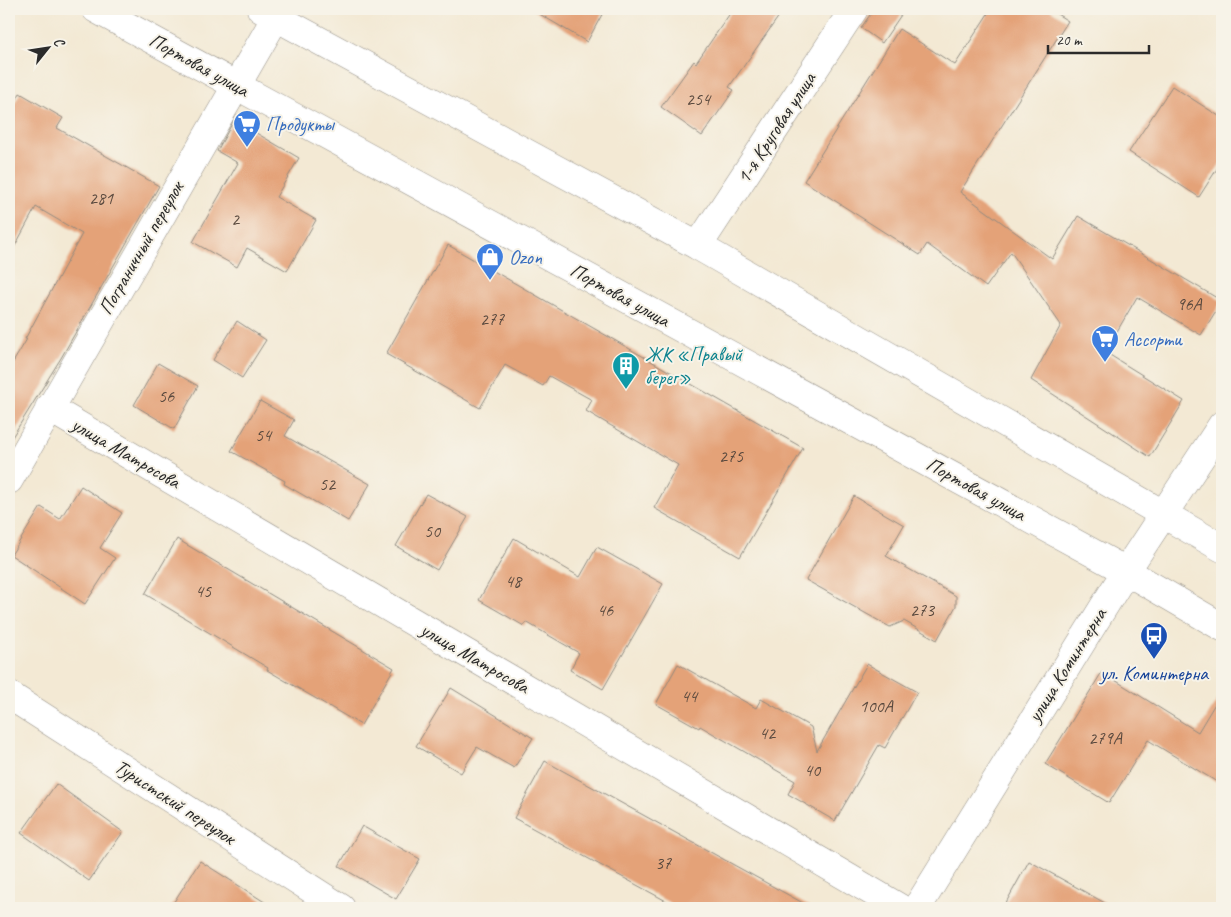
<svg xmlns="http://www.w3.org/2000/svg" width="1231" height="917" viewBox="0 0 1231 917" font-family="Caveat,sans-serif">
<rect width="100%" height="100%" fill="#f7f3e8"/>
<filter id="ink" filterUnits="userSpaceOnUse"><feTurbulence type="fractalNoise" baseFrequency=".02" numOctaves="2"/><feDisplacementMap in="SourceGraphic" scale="10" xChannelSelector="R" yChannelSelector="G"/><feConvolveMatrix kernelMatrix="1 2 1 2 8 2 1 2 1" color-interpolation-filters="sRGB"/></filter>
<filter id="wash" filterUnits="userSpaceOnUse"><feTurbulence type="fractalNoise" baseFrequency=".0096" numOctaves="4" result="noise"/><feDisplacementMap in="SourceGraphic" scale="20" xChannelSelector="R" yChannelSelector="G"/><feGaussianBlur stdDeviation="1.12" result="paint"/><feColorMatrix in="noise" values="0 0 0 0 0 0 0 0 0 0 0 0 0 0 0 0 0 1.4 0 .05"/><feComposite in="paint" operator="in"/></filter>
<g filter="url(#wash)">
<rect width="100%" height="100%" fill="#f3e9d4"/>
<g id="blocks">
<path fill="#e4a278" d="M531,9H605L587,42Z
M733,9H784L729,87L734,90L702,136L661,107L694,61L696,63Z
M874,9H905L882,43L861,28Z
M991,9H1049L1068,21L960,192L1052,259L1078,216L1222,301L1201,335L1137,297L1105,352L1184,401L1150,457L1031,380L1061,325L1011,252L986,287L927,244L920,255L804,181L899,29L955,65Z
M1172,86L1222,118V161L1199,197L1129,152Z
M20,93L63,118L57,128L159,186L61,358L9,442V369L27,339H25L82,234L36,207L9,257V113Z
M234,120L299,158L276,197L316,220L287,271L247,248L237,267L193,242L238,163L217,151Z
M448,245L803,448L740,557L654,508L678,465L586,411L592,400L549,376L543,386L505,365L480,408L386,354Z
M237,321L266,340L242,378L213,360Z
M158,363L198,386L174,429L134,405Z
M260,401L294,420L285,436L370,484L348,521L284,484L285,481L231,451Z
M81,486L122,513L100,548L115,558L85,604L11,555L41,507L60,519Z
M426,494L468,517L437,570L396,546Z
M854,496L904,525L886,556L956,596V606L937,640L904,621L890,627L806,580Z
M514,538L580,577L597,547L663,584L603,689L570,670L579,653L526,622L524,626L479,600Z
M177,539L394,668L361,725L267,670L268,668L145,594Z
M678,664L756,708L761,699L811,727L817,751L867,664L917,692L885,748L879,745L835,821L788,794L795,781L700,726L699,728L656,704Z
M1102,672L1198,732L1222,692V785L1148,740L1109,803L1045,764Z
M451,688L533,738L514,768L477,747L461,773L416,746Z
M545,761L812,908H679L514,818Z
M56,784L123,832L89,881L21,833Z
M362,826L420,859L396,899L339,866Z
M200,861L274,908H170Z
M1029,861L1114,908H1003Z"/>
</g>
</g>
<g filter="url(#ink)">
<use href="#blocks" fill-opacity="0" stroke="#8f8a80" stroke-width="1"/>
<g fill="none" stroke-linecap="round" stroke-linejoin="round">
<defs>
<path id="minor" d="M698,246L854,9
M49,408L900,908
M9,480L276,17
M9,695L341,908
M917,908L1126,571L1222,425"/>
<path id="primary" d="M96,9L1126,571L1222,627
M261,9L698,246L1222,548"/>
</defs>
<use href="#minor" stroke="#8f8a80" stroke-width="29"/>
<use href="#primary" stroke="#8f8a80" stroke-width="29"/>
<use href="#minor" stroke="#fff" stroke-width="28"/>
<use href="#primary" stroke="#fff" stroke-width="28"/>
</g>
</g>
<defs>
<symbol id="supermarket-pin" viewBox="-11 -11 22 30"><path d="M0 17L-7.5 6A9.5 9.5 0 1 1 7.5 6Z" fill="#3f7fe0" stroke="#f7f3e8"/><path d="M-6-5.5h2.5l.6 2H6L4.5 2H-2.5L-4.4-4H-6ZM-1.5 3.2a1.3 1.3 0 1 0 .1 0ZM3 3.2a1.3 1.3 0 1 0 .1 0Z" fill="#fff"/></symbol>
<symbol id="shop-pin" viewBox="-11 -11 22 30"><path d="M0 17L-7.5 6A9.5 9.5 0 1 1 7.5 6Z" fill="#3f7fe0" stroke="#f7f3e8"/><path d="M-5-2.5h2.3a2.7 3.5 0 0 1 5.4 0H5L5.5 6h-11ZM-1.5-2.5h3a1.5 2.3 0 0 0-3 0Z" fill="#fff"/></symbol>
<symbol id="building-pin" viewBox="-11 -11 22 30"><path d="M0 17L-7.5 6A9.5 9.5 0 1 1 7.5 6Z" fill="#0f9aa8" stroke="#f7f3e8"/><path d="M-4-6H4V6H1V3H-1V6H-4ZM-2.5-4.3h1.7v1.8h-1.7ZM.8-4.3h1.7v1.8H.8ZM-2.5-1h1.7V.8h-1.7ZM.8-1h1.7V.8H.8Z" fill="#fff"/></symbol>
<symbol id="bus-pin" viewBox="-11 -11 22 30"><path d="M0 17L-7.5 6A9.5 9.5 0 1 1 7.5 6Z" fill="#1a4fb4" stroke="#f7f3e8"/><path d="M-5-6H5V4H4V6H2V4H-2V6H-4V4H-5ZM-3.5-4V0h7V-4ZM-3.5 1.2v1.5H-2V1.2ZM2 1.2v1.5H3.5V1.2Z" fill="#fff"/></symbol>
</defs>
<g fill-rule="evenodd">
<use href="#supermarket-pin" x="231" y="108" width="32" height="43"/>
<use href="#shop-pin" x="474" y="241" width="32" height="43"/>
<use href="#supermarket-pin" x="1089" y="323" width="32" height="43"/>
<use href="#building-pin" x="610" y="350" width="32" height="43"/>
<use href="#bus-pin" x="1138" y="620" width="32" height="43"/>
</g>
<g text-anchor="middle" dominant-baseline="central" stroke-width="4" stroke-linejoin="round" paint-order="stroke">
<g font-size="18" fill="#59493e">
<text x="698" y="99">254</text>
<text x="101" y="198">281</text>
<text x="235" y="219">2</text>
<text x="1189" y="304">96А</text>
<text x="492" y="319">277</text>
<text x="166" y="396">56</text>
<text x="263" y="435">54</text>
<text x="731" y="456">275</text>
<text x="327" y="484">52</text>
<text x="432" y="531">50</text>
<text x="513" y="581">48</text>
<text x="203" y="591">45</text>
<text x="605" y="610">46</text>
<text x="922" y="610">273</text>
<text x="689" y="696">44</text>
<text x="876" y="706">100А</text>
<text x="767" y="733">42</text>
<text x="1105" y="738">279А</text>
<text x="812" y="770">40</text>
<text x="663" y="863">37</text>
</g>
<g font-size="20" fill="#2b2b2b" stroke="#f7f3e8">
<text transform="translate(199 65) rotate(29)">Портовая улица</text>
<text transform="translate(776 128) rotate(-57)">1-я Круговая улица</text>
<text transform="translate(141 248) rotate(-60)">Пограничный переулок</text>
<text transform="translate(620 295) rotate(29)">Портовая улица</text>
<text transform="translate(126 453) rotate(30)">улица Матросова</text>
<text transform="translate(976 489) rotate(29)">Портовая улица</text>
<text transform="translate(475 658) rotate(30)">улица Матросова</text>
<text transform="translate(1067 665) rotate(-58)">улица Коминтерна</text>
<text transform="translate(175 802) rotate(33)">Туристский переулок</text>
</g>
<g font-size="20" fill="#366cbe" stroke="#f7f3e8" text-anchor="start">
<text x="266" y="124">Продукты</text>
<text x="509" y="257">Ozon</text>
<text x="1124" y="339">Ассорти</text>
</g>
<g font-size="20" fill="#0d838f" stroke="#f7f3e8" text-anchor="start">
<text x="645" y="354">ЖК «Правый<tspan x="645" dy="23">берег»</tspan></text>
</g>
<g font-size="20" fill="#164399" stroke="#f7f3e8">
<text x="1154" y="673">ул. Коминтерна</text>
</g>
</g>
<rect width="1231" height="917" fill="none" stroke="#f7f3e8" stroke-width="30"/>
<g transform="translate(48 48) rotate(60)" stroke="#f7f3e8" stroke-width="4" paint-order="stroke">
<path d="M0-4L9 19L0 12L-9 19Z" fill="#2b2b2b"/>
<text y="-8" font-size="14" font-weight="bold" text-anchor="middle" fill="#2b2b2b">С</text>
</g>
<path d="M1048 45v8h101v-8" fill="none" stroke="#2b2b2b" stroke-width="2.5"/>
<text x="1056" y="45" font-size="15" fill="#2b2b2b" stroke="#f7f3e8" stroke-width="4" paint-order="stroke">20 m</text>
</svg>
